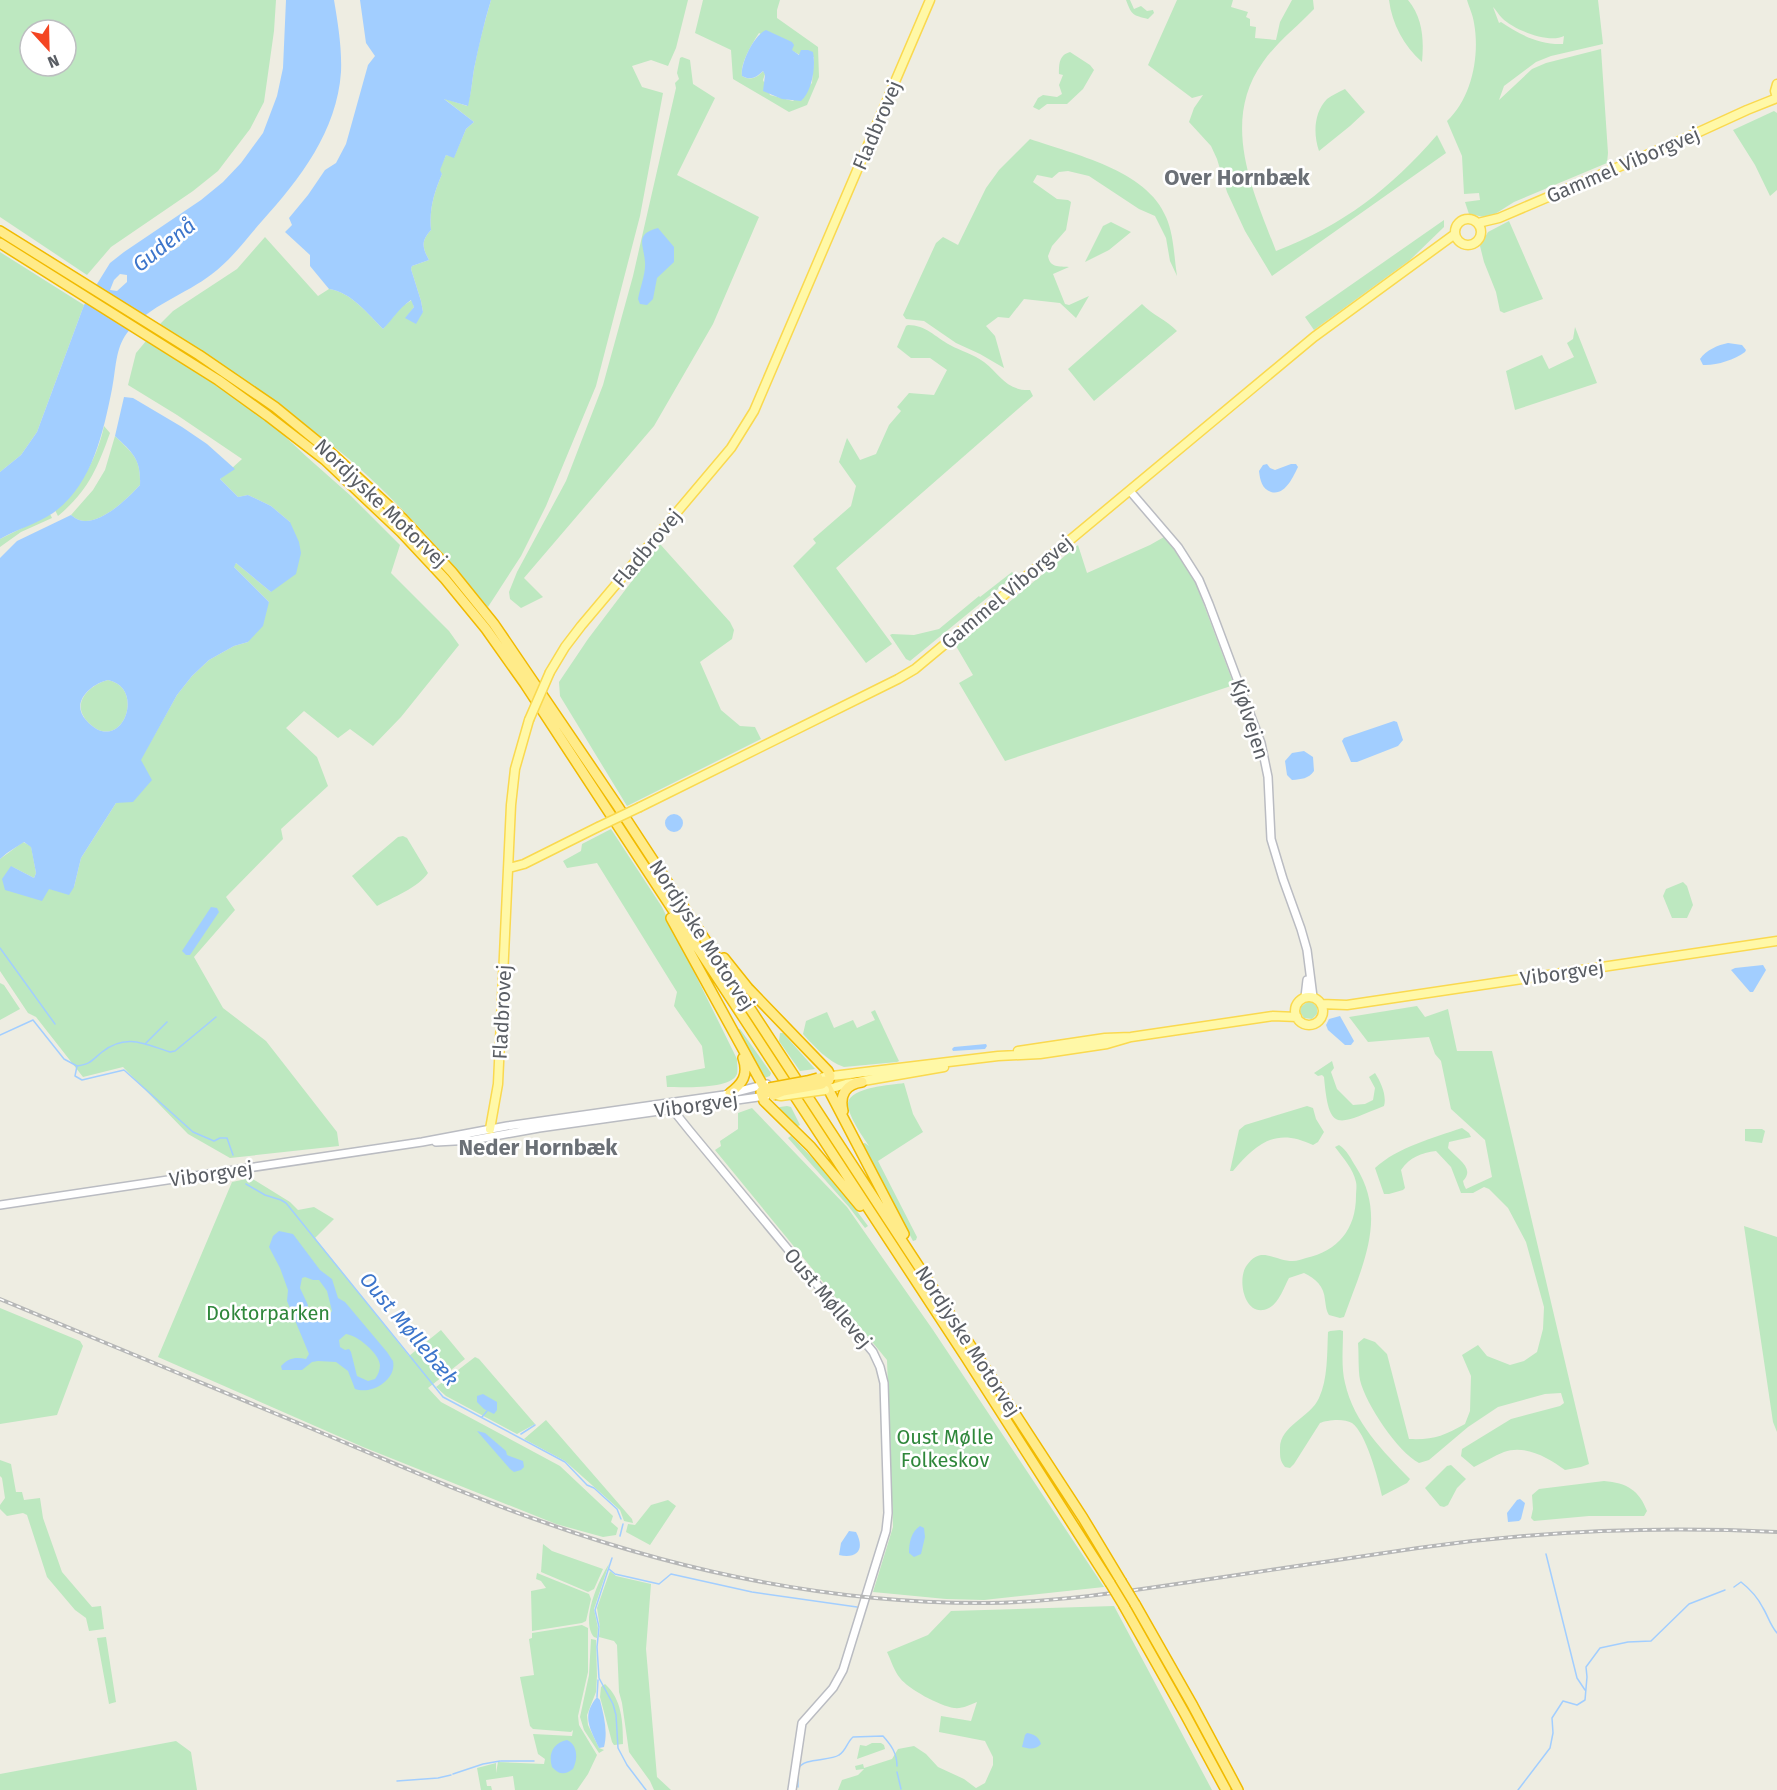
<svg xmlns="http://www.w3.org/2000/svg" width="1777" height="1790" viewBox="0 0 1777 1790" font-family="'Fira Sans',sans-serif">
<rect width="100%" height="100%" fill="#eeede2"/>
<path fill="#bde8c0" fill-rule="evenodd" d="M0,0H276L274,31L264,102L250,129L218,171L193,191L111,247L87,275L0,217ZM30,30H66V66H30Z
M491,0H688L676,48L668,66L651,60L632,66L642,87L663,93L640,216L596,386L546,506L521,556L488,607C448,558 405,509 357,466C337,448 314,432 293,415L277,429L307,457L351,496L400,545L391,573L449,631L459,645L401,717L373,746L350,729L338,738L304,711L286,728L317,757L328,786L281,829L283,839L226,897L235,910L194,957L223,1008L266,1041L337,1132L339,1146L230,1158L188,1134L123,1067L83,1077L36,1017L28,1013L0,971V859L23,842L31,846L36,873L34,878L11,866L48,889L74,887L81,858L116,803L177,695L192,676L209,660L234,646L248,642L269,602L233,566L236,563L271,592L290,522L271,506L248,495L238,497L220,479L242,459L177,415L128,385L136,353L161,323L173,311L237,269L265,237L318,296L329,289C351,292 368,314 383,329L401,307L412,300L414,307L406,318L423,312L421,301L411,269L412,266L429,260C422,247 421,241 431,230C429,209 434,193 442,174L439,170L446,155L454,157L466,129L474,122L443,98L467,106C472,92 472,78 475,64C479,42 485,21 491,0Z
M703,0H780L777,10V18L818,47L819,77L807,105L789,112L733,79L731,50L695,33ZM759,33L800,55L814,57L812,83L793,101L770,95L763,80L765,74L763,71C757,78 750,81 742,76C740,63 752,44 759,33Z
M1126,0H1130L1134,9L1141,6L1147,11L1153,10L1154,13L1148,19C1133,15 1132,16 1126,0Z
M1177,0H1233L1231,7L1248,12L1246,17L1250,19V26L1256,27L1255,38L1276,40L1280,22L1292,0H1313L1314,9C1297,27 1277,42 1263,62C1220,122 1253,191 1276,251C1344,225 1390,189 1437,135L1446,153L1272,276L1245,231L1227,192L1217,159L1211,146L1189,122L1194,108L1203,95L1192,98L1148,65Z
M1389,0H1408C1423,18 1424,40 1422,62C1404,46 1392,24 1389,0Z
M1467,0H1598L1603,44L1551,56L1536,62L1504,86L1499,100L1532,69L1546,63L1601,49L1608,153L1607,163L1514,202L1495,214L1484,217L1469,214L1465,202L1480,200L1479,193L1464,194L1462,156L1447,121C1472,98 1480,55 1474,23C1473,15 1469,7 1467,0ZM1493,7C1496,10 1499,15 1502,18C1514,30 1549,44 1564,36L1563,44C1540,45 1520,35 1501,22L1499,23Z
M1070,52L1090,65L1094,70L1083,89L1067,104H1047L1039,110L1033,107L1038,98L1043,95L1057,97L1062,94L1059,85L1063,75L1059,74C1059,64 1059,55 1070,52Z
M682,57L690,60L693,84L715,98L677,175L759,217L713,324L654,426L524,578L543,597L521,608L510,599L509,592L517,572L566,481L603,385L633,276L676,88L675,83L679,79L677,73L680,58Z
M1345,89L1365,112L1350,126L1319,151C1313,134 1314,112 1327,99C1332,95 1339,92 1345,89Z
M1774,111L1777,113V190L1770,196L1755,165L1733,130Z
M1030,139C1073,154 1147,170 1166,217C1174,235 1174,257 1177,276L1170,261L1166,238L1155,216L1139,209L1089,176L1068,171L1059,172L1052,178L1037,175L1033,182L1057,199L1068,200L1071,202L1066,230L1052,246L1048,256C1050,268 1059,266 1069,267L1053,274L1065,304L1069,305L1089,296L1076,318L1060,303L1024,299L1009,318L998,317L986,326L995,336L1004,368L980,354L956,343L924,321L906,319L903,315L936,243L943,237L958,245L986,188L999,170Z
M1444,220V227L1410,260L1314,330L1305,317Z
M1509,221L1543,299L1504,313L1500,311L1496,292L1484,262L1480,246L1488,232Z
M1111,222L1131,232L1109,250L1085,262L1103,226Z
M0,252L84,305L37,432L21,455L0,472Z
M1142,304C1152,315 1167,320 1177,331L1094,401L1068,369Z
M908,325C926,325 935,337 950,345C961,351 973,354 984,362C1000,374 1006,391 1030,390L1033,396L836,568L892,644L866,663L793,566L816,543L813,539L851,506L856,486L839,462L847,438L860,460L876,454L889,425L901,411L897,407L909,393L934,395L947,370L930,358H911L897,347L906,326Z
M1575,327L1597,383L1515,410L1506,371L1542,355L1549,369L1574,357L1567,343L1573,339Z
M104,426L110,433C97,469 88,491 58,516L55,510C80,488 97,459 104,426Z
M115,436C133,454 141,458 140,485C128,498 99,527 79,520C76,519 74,517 71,515L93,490L105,470Z
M50,514L52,518L21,532L0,547V539Z
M1164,537L1181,558L1195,581L1234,685L1005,761L959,683L973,675L956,646L1078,545L1087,573L1150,545Z
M660,544L730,622L734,630L732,639L700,662L721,710L740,726L755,727L761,739L627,806L560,696L559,682L588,639Z
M1012,572L1015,575L910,661L906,659L890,635L892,634L914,635L939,629L979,596L980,597Z
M108,680C148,688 120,759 86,720C71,702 91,684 108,680Z
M611,829L662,907L737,1059C737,1063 738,1070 737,1074C731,1090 681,1087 667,1087L666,1076L705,1068L702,1046L674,1006L677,992L597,863L567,868L563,861L581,851L582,844Z
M403,836L407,838L428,873C419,887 392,898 377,906L352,876L398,837Z
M1683,882L1687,886L1693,905L1687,918H1672L1663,896L1666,889Z
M0,983L4,985L20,1009L0,1020Z
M1307,1002H1312L1317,1007V1014L1312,1019L1304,1018L1300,1012L1301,1007Z
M1417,1006L1425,1017L1448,1009L1457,1051H1492L1589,1464L1581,1467L1565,1470C1549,1458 1525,1444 1504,1452C1494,1456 1484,1462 1474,1467L1461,1456L1462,1449L1511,1419L1560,1406L1564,1403L1561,1393L1545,1394L1498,1407L1468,1427L1429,1460L1419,1463C1398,1452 1366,1405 1360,1380C1358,1369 1359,1355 1358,1343L1364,1338L1375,1342L1387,1354L1409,1439C1434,1440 1443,1436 1465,1424L1470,1411L1471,1376L1462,1355L1478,1345L1487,1356L1510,1365L1524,1361L1537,1352L1543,1329L1544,1307L1526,1242L1508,1208L1489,1189L1484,1187L1473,1193H1461L1451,1167L1436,1151C1421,1153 1410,1157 1401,1170L1405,1188L1403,1190L1389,1194H1384L1375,1168C1398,1147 1433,1138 1462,1128L1469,1133L1471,1137L1449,1142L1448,1148C1456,1158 1476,1168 1463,1181L1464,1185L1466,1189L1492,1177L1485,1140L1451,1109L1441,1061L1435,1054L1429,1037L1368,1042L1349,1017Z
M875,1010L897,1057L899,1061L897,1062L844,1067C827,1061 815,1047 803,1034L806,1021L827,1012L834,1028L853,1020L857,1028L875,1020L871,1012Z
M738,1029H740L771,1073L770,1076L764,1078Z
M780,1033H783L815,1069L800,1071L779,1041Z
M1332,1061L1334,1068L1331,1072L1337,1089L1353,1105L1365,1104L1373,1100L1375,1088L1369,1077L1375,1073C1381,1082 1387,1096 1384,1106C1338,1124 1329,1135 1324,1077L1322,1075L1318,1076L1314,1073Z
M904,1083L913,1114L923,1132L878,1161L917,1237L916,1240L913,1241L862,1144L865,1143L869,1146C862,1136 847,1114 848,1103C850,1087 892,1085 904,1083Z
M787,1106L791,1107L800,1125L796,1127L777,1109L780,1107Z
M1307,1106L1313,1108L1316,1119L1324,1132L1318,1142L1313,1145C1276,1127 1257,1143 1233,1171H1230L1239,1130L1245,1125Z
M752,1108L847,1207L933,1330L1104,1587L984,1600L946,1599L873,1592L893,1527L887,1360L715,1150L721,1146L720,1141L738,1129V1113Z
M1745,1129H1762L1765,1131L1762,1143L1745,1141Z
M791,1136L833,1179L868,1226L865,1228L849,1207L788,1138Z
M1339,1145C1347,1150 1351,1159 1356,1167C1388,1218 1362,1266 1344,1317L1340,1318L1329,1315C1326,1310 1326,1306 1325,1300C1324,1286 1316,1279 1304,1273L1289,1278C1284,1287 1279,1303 1269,1308C1245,1320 1236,1279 1247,1265C1261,1245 1274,1261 1293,1261C1297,1261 1302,1259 1306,1258C1338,1251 1356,1229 1356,1196C1356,1192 1357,1186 1356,1182C1353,1168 1343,1158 1335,1147Z
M251,1178L290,1202L298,1210L314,1207L334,1219L315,1238L409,1356L441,1330L465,1359L428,1388L441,1402L560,1466L613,1516L611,1522L618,1528L616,1535L603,1537L556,1524L363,1447L158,1357L232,1182Z
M1744,1226L1777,1237V1432L1773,1422Z
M0,1308L80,1341L83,1346L57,1415L0,1424Z
M1340,1330L1343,1331C1343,1348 1341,1367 1345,1383C1354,1423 1383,1451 1410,1479L1407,1483L1382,1496C1378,1478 1366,1433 1352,1423C1344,1418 1327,1420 1320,1423L1294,1464L1290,1468L1285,1467C1280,1461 1280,1457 1280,1449C1279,1426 1310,1418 1319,1398C1328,1379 1327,1353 1328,1332L1330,1331Z
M475,1357L479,1359L535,1424L517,1434L446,1396L436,1387Z
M546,1420L632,1519L633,1523L624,1521L620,1510L565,1461L524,1439Z
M0,1460L11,1464L16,1492H22L24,1500L40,1498L43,1518L62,1572L92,1607L101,1606L104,1629L89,1631L86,1618L75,1610L47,1577L27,1515L23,1513L7,1516L0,1509V1505L5,1498L2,1478L0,1476Z
M1451,1465L1466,1479L1457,1488L1448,1505L1444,1507L1440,1506L1425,1488L1447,1466Z
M1604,1481C1627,1483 1639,1490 1647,1511L1644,1516H1589L1534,1521L1531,1518L1533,1509L1532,1495L1539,1489Z
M668,1500L676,1506L650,1545L626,1532L628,1524L635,1525L651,1505Z
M543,1544L552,1551L603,1569L594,1589L588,1592L541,1572Z
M609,1564L594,1609L598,1628L597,1638L594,1637C580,1621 599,1579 609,1564Z
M610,1571L616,1576L651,1584L646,1649L657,1777L671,1790H654L650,1781L629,1752L622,1703L619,1692L617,1645L614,1641L599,1637L600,1628L597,1608Z
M537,1573L589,1594L591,1599L586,1621L582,1623L532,1631L531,1591L546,1588L541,1581L536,1579Z
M1114,1606L1212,1790H838L842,1780L858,1775L864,1769L856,1770L855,1766L863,1764L864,1768L892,1759L898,1749L914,1746L926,1754L938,1767L964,1779L976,1788L985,1783L993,1765V1757L985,1741L939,1732L941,1716L971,1721L977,1702C970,1705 962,1709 954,1708C940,1706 908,1689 900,1678C894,1671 891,1660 887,1652L928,1635L951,1611Z
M582,1625L588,1628V1672L578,1716L579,1725L597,1755L588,1774L577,1790H515L513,1776L486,1780L487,1786H491L492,1790H481L477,1768L496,1763V1773L498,1762L544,1764L545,1759L538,1754L533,1734L572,1736L573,1730L571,1732L533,1729L530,1726L520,1677L534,1675L529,1639L532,1638V1633Z
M106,1637L116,1702L109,1704L97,1638Z
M591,1639L596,1640L597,1676L596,1692L587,1715L588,1725L599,1748L604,1750L599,1753L584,1730L580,1717L589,1675Z
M605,1684C622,1699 623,1722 623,1744L614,1745L612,1742L600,1697L601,1687Z
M176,1741L191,1752L197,1790H0V1774Z
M872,1743H881L884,1745L885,1749L857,1759L860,1745L866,1746Z"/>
<path fill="#a2ceff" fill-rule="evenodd" d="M286,0H334C338,24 342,48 341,72C337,131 300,179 262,221C246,239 231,260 212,274C185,295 149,305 127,333C115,349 116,370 112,389C103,434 92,485 53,513C37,524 17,529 0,539V472L21,455L37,432L84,305L110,263L124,252L201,200L223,182L241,163L263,133L277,96L283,68ZM179,232L183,235L180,246L171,251L162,248L160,245L163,241ZM120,274L127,275V282L117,291L110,290L114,280Z
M360,0H491C484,23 479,45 474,69C472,82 471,94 468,106L444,99L474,122L466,129L454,158L446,155L440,170L442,174C434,193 429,209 431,230C421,241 422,247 429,260L412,266L411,269L421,301L423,312L416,324L405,318L414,307L411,300C399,308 393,319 383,329C368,314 351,292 329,289L310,266V255L285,232L292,225L289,218L308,195L325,170L336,163L346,144L368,65L375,56L366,43Z
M766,30L792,42L794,45L792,50L799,55L801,50H808L813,52C816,67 812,91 801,101L782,99L763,91L765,75L763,71C757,77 751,81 742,76C740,64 754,35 766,30Z
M658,228L674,247V262L657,278L653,299L647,305L640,304L638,299C640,288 646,273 645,262C644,245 634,234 658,228Z
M1728,343L1742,345L1746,350L1745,352C1734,360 1715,366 1703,365L1700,359C1706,350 1718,345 1728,343Z
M124,397L133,398L182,427L207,444L235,469L220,479L238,497L248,495L271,506L290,522L299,542L301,553L296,574L271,592L236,563L234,567L269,602L263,626L248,642L234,646L209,660L192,676L177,695L141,760L152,780L133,802L116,803L81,858L74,887L69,895L49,889L42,901L5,890L2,879L11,866L34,878L36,873L31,847L24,842L7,853L0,859V558L17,541L71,515C74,517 76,519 79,520C99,527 128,498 140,485C141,459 133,453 115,436ZM108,680C148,688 120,759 86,720C70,702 91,684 108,680Z
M1267,464L1270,468L1275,470L1291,464H1296L1298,467C1293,477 1285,496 1271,492C1262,489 1260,480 1259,471L1263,465Z
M1394,721L1397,722L1403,740L1398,746L1357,762H1351L1342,741L1344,738Z
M1304,751L1313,757L1314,771C1308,779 1302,779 1292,780L1287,775L1285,761L1292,753Z
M665 823a9 9 0 1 1 18 0a9 9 0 1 1-18 0Z
M211,907L217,908L219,912L190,955H186L182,951Z
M1763,965L1766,970L1753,992H1750L1731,970L1735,968Z
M1340,1016L1354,1041L1351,1045H1345L1328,1030L1326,1025L1329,1019Z
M986,1044L987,1046L985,1049L953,1051L952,1049L954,1047Z
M279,1231L293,1234L320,1270L332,1279L338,1298L345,1302L387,1352C388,1353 392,1360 393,1361C397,1380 371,1395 355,1389L348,1371L336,1362L318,1361L312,1362L302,1370H282L281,1366C289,1358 295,1357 306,1359L309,1354L287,1301L288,1290L280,1268L269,1247L273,1236ZM305,1277L313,1280H319L327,1291L332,1311L325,1320L319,1319L308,1311V1305L300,1288L302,1278ZM346,1334C357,1335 379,1353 380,1365C380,1370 378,1375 375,1379L368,1381L357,1376L351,1352L349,1349L345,1350L340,1347L339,1340Z
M483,1394L497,1402V1410L494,1414L484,1409L477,1402V1396Z
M477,1431L485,1433L506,1451L507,1455L523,1461L524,1467L521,1470L514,1472L510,1469Z
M1520,1499L1525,1503L1521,1519L1519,1521L1508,1522L1507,1513L1517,1500Z
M920,1526L924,1528L925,1537L921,1554L914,1557L909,1553C909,1543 911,1532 920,1526Z
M849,1531L856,1532C865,1549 858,1559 839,1555L841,1543Z
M597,1697L600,1700C604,1716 608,1731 604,1747L599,1748C590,1728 581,1716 597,1697Z
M1027,1733C1034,1734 1039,1737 1041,1744C1035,1750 1030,1749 1022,1747L1025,1735Z
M567,1740C578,1745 578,1759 573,1769C565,1775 559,1775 552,1767C548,1754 553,1743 567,1740Z"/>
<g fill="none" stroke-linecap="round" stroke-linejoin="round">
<path stroke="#a2ceff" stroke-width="1.5" d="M0,948L55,1024
M0,1035L33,1020L64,1059L77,1066L75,1076L82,1080L124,1070L193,1132L214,1141L220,1138H227L233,1155
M146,1043L167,1022
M77,1066C91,1064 91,1061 102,1052C126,1033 145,1044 170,1052L175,1051L216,1017
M246,1184L265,1195L281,1200L286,1203L443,1397L565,1462L587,1485L594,1488L617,1509L621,1519
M482,1417L487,1411
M521,1434L535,1425
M620,1536L623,1524
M1546,1554L1577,1678L1585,1690
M612,1558L595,1610L599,1627L597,1647L599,1678L613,1704L616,1715L618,1748L627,1765L646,1790
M609,1569L615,1574L659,1584L671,1574L752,1592L857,1607
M1734,1587L1741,1582C1750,1589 1758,1598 1763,1608C1768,1616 1770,1625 1777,1633
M597,1697L598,1680
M501,1761H534
M897,1772L901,1789
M453,1774L483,1764L500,1761
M397,1781L438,1778L451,1775
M798,1787C798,1782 797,1773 799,1768C803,1758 830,1761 839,1755C846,1751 847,1742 853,1737L883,1736C891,1745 897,1753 897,1766
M1518,1790L1550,1748L1553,1733L1552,1718L1563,1701L1577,1705L1585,1700L1587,1677L1586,1667L1600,1648L1628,1642L1651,1641L1689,1604L1725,1590"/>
<defs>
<path id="minor" d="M1130,491L1178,547L1199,580L1209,604L1261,743L1268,777L1271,839L1283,879L1301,929L1307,950L1313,997
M1305,997L1307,980
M675,1107L677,1115L689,1130L873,1352L880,1367L884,1383L888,1513L886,1531L843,1670L833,1688L802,1723L792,1790
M436,1142L473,1140L539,1128L766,1096
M0,1205L422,1142L507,1126L724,1095L767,1084"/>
<path id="major" d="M1777,84L1775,91L1777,98
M1455 232a13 13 0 1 1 26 0a13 13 0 1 1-26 0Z
M1478,223L1499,218L1677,142L1747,110L1777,98
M550,672L565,647L581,626L731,448L754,411L930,0
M640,807L898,679L915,669L1314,337L1455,234
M509,868L524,864L598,827
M1295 1011a14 14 0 1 1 28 0a14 14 0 1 1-28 0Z
M1321,1004L1347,1005L1777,941
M1018,1051L1105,1038L1131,1037L1273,1016L1297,1017
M824,1077L998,1056L1040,1054L1107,1044L1131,1037
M825,1090L846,1084L944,1067
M490,1129L498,1084L511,805L515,769L529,720"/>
<path id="highway" d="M0,231L199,355L275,407L329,451L403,519L452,572L494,624L617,805L991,1377L1083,1518L1121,1581
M0,243L218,380L268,416L325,460L401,532L445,579L486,629L525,684L965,1356L1110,1583
M671,918L767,1093
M724,958L748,988L828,1071L830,1076L829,1080L822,1084
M824,1081L904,1234
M769,1088L764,1089L761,1092L764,1101L811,1147L860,1206
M730,1093C742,1084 749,1075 743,1058
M843,1111C839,1095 846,1084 862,1082
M1135,1604L1193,1706L1238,1790
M1124,1606L1185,1714L1226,1790"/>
</defs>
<use href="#minor" stroke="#babcc2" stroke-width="10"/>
<use href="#major" stroke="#fad94f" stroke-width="11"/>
<use href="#highway" stroke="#f1ba00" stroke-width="12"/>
<use href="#minor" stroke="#fff" stroke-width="7"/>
<use href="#major" stroke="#fff8a7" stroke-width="8"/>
<use href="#highway" stroke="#ffeb89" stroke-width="9"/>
<defs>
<path id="rail" d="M0,1299C105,1343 210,1386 315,1430C391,1462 468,1496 546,1523C687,1573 838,1604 988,1603C1056,1602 1123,1592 1190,1582C1266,1571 1342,1559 1418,1548C1537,1531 1657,1526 1777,1532"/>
</defs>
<use href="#rail" stroke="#b6b7b7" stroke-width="4"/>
<use href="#rail" stroke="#fff" stroke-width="1.5" stroke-dasharray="4.5" stroke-linecap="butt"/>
<defs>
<path id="major-bridge" d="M529,720L550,672
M598,827L640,807
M774,1095L781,1096L825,1090"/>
<path id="highway-bridge" d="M769,1088L807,1081L818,1078
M773,1095L783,1091L822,1084
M1121,1581L1135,1604
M1110,1583L1124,1606"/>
</defs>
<use href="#major-bridge" stroke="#fad94f" stroke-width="11" stroke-linecap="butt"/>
<use href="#highway-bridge" stroke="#f1ba00" stroke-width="12" stroke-linecap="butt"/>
<use href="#major-bridge" stroke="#fff8a7" stroke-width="8"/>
<use href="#highway-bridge" stroke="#ffeb89" stroke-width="9"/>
</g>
<g text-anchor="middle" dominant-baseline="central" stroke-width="5" stroke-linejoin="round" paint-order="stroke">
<g font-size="20" fill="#5a5e64" stroke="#fff">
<text transform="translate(877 125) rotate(-67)">Fladbrovej</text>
<text transform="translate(1623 165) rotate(-23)">Gammel Viborgvej</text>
<text transform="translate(381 503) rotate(44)">Nordjyske Motorvej</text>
<text transform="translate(647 548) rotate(-50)">Fladbrovej</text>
<text transform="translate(1007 592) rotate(-40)">Gammel Viborgvej</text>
<text transform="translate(1250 719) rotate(72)">Kjølvejen</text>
<text transform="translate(702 935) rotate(57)">Nordjyske Motorvej</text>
<text transform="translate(1562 973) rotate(-8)">Viborgvej</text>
<text transform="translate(502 1012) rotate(-87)">Fladbrovej</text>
<text transform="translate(696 1105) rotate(-8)">Viborgvej</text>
<text transform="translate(211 1174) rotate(-8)">Viborgvej</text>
<text transform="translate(828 1298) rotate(50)">Oust Møllevej</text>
<text transform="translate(968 1341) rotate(57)">Nordjyske Motorvej</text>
</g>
<g font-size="20" fill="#2f873b" stroke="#fff">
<text x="268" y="1313">Doktorparken</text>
<text x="945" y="1437">Oust Mølle<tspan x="945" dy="23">Folkeskov</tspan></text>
</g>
<g font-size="21" font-style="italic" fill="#3c75cb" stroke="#fff">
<text transform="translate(164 245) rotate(-38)">Gudenå</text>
<text transform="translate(409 1329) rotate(50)">Oust Møllebæk</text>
</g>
<g font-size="22" font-weight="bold" fill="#6b7076" stroke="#fff">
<text x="1237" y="177">Over Hornbæk</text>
<text x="538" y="1147">Neder Hornbæk</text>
</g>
</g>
<g transform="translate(48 48) rotate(158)"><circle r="28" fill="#ffffff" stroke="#bdbfc1" stroke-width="1.5"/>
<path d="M0-4.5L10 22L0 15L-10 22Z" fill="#f44522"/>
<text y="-9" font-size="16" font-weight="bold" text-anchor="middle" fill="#5a5e64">N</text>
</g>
</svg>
